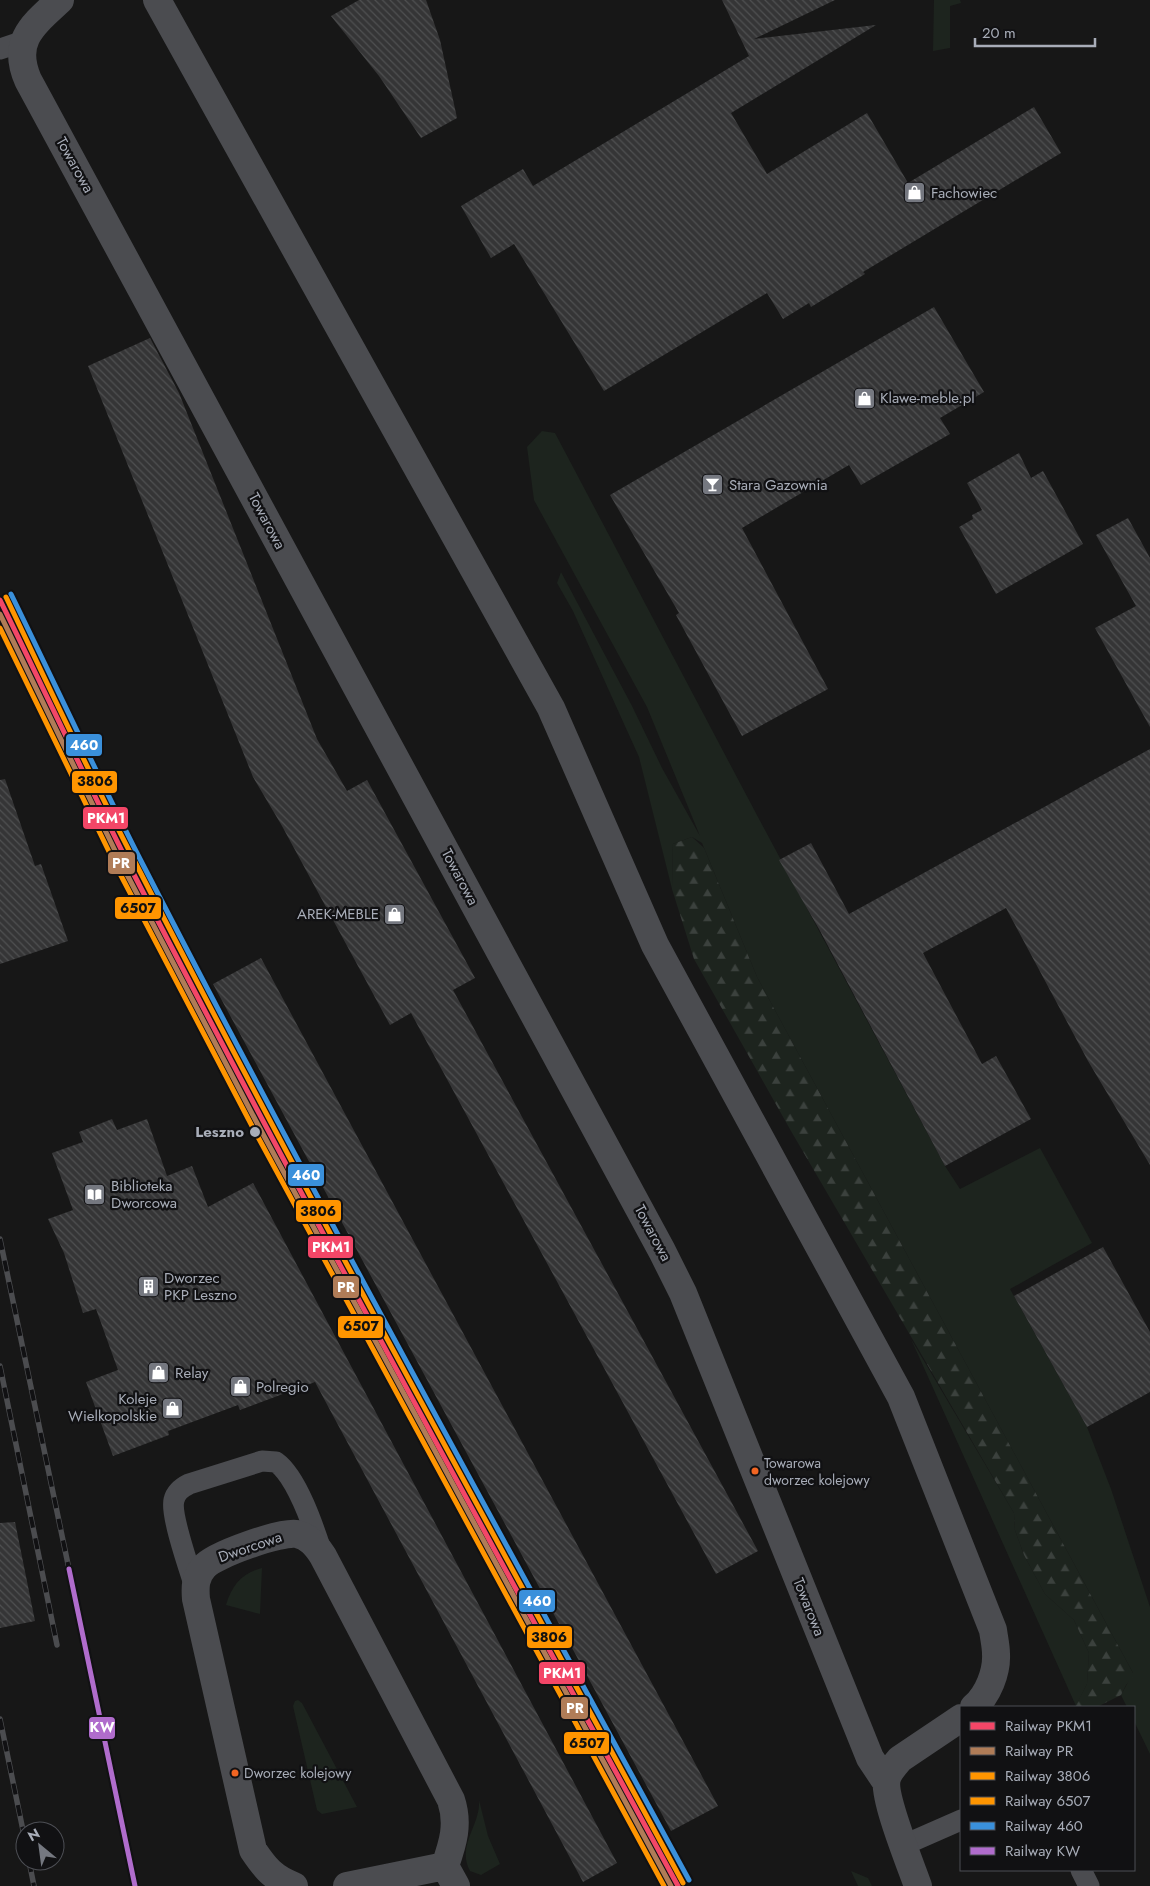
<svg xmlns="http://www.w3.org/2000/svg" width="1150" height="1886" viewBox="0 0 1150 1886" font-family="Jost,sans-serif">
<defs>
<pattern id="forest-firs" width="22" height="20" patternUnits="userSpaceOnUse" patternTransform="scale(1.25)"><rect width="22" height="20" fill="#1d241e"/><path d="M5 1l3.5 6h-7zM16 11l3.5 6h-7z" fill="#3b413d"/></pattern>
<pattern id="building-back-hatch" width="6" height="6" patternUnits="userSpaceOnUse" patternTransform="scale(1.25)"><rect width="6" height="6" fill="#353536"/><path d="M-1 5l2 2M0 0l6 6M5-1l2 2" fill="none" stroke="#4f5051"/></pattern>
</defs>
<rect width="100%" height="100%" fill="#171717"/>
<path fill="#1d241e" d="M934,0H960L961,3L950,6V48L933,51Z
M542,431L555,433L759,819L945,1166L960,1189L1040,1148L1092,1243L1010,1289L1087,1427L1111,1489L1150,1607V1754L1134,1721V1707H1127L1121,1695L1133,1673L757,977L702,843L692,837L673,844L672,889L639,757L573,611L557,583L561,572L632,706L662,768L700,836L647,707L534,500L527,447Z
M911,1339L1014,1513L1015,1530L1024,1555L1045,1594L1074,1620L1089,1653L1087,1684L1076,1706Z
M262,1568L260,1614L226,1605C232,1585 242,1573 262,1568Z
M298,1700L302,1703L357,1807L322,1814L317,1810L293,1706L295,1701Z
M479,1800L488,1836L500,1864L481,1875L470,1871C456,1845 481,1825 479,1800Z
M851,1871L868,1878L872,1886H858Z"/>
<path fill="url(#forest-firs)" d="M692,837L704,848L757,977L1134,1675L1126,1685L1121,1695L1097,1707H1075L1087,1684L1089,1653L1074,1620L1045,1594L1024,1555L1015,1530L1014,1513L791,1131L694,959L672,889L673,844Z"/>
<path fill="url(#building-back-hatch)" d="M359,0H426L440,40L457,118L421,138L379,76L331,16Z
M722,0H835L754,39L876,25L731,113L767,174L867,113L908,183L1034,107L1061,153L863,272L865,274L811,307L809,303L783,319L767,293L604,391L514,244L491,258L461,206L523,169L533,186L749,56Z
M934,307L984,392L940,418L950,434L861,485L849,465L742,528L828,689L742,736L676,615L679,613L610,495Z
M150,338L179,393L317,739L347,791L367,780L475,978L453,990L758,1551L716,1574L411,1013L390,1025L282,826L253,777L88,366Z
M1019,453L1031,478L1043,471L1083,544L996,594L959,527L973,519L972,515L982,510L967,483Z
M1128,518L1150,558V727L1095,628L1136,606L1096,535Z
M1150,749V1165L1088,1061L1006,908L923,953L982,1064L996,1056L1031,1119L945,1166L819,929L779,860L811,843L849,914Z
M5,779L35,866L41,864L68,941L0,964V780Z
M261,958L718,1806L671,1831L213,984Z
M112,1119L117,1130L147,1119L167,1176L192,1166L208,1207L253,1183L617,1863L583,1882L315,1382L240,1410L238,1405L168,1431L169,1435L113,1456L86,1382L118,1370L96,1309L83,1313L64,1253L48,1219L73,1210L52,1153L83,1142L79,1132Z
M1103,1247L1150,1332V1392L1087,1427L1014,1296Z
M15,1522L35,1621L0,1628V1523Z"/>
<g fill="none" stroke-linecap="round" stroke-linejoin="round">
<path stroke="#4b4c50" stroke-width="21" d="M0,49L24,41
M195,1587C190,1571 170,1514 174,1500C176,1492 181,1488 189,1484L262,1461L276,1462C297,1477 314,1528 322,1553
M904,1845L961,1820
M1081,1870L1089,1886"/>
<path stroke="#4b4c50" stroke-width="28" d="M60,0C33,25 11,41 28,80L662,1251L683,1293L870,1758L886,1782
M157,0L551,708L655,945L901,1397L993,1630C994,1638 996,1646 996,1654C997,1672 988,1695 974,1707
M294,1886C273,1878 265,1868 253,1850L196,1599C195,1587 195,1577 204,1567C213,1555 282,1531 297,1534C309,1537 316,1545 323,1556L451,1800C459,1824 453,1843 445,1866L456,1886
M347,1886L445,1866
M918,1886C911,1866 882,1795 887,1778C889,1771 895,1765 900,1759L961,1718"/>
<defs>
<path id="rail" d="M0,1239L69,1569
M0,1366L57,1645
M0,1719L25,1840
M29,1861L34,1886"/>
</defs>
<use href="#rail" stroke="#4b4c4f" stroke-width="5.5"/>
<use href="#rail" stroke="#111113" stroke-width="4" stroke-dasharray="11" stroke-linecap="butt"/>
<defs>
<path id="rail-1" d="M0,600C43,687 84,776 128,863C305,1207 493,1546 678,1886"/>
<path id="rail-2" d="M0,614L122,865L257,1123L671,1886"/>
<path id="rail-3" d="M6,597C48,685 89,773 134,860C310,1204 499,1543 683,1883"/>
<path id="rail-4" d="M0,628L117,868L252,1126L664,1886"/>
<path id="rail-5" d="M11,594C54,682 95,770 139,857C316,1201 504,1540 689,1880"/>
<path id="rail-6" d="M69,1569L135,1886"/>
</defs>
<use href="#rail-1" stroke="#111113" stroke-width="9"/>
<use href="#rail-2" stroke="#111113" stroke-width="9"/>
<use href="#rail-3" stroke="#111113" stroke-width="9"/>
<use href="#rail-4" stroke="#111113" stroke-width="9"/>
<use href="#rail-5" stroke="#111113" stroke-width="9"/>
<use href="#rail-6" stroke="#111113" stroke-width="9"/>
<use href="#rail-1" stroke="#f34667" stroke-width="5"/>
<use href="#rail-2" stroke="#b07c57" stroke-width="5"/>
<use href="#rail-3" stroke="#ff9500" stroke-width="5"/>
<use href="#rail-4" stroke="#ff9500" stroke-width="5"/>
<use href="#rail-5" stroke="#3a90db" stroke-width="5"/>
<use href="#rail-6" stroke="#b06ccc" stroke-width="5"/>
</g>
<defs>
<symbol id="shop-square" viewBox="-11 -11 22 22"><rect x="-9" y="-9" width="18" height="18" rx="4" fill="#757880" stroke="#111113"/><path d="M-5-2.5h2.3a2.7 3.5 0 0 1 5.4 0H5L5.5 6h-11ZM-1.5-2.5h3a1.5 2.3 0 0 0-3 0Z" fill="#fff"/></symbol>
<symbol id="bar-square" viewBox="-11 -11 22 22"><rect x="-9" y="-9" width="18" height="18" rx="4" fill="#757880" stroke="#111113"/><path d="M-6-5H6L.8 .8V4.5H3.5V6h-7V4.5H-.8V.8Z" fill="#fff"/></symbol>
<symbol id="library-square" viewBox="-11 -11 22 22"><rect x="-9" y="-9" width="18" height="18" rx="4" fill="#757880" stroke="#111113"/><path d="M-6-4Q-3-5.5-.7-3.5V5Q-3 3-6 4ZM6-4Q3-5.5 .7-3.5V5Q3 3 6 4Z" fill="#fff"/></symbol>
<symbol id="building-square" viewBox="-11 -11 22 22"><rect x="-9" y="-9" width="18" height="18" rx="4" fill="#757880" stroke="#111113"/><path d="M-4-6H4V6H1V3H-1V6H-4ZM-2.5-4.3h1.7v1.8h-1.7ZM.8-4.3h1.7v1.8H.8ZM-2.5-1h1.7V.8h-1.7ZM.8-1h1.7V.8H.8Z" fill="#fff"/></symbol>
</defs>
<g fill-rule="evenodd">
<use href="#shop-square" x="902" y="180" width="25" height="25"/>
<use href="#shop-square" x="852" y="386" width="25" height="25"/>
<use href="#bar-square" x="700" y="472" width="25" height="25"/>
<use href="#shop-square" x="382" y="902" width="25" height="25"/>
<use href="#library-square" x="82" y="1182" width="25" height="25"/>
<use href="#building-square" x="136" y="1274" width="25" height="25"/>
<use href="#shop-square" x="146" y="1360" width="25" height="25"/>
<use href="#shop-square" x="228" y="1374" width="25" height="25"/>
<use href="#shop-square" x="160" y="1396" width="25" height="25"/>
</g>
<circle fill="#a8adb8" stroke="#111113" stroke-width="2" cx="255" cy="1132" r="6"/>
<g fill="#f26522" stroke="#111113" stroke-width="2">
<circle cx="755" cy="1471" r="4.5"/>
<circle cx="235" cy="1773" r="4.5"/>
</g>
<g text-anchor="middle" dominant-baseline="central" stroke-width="4.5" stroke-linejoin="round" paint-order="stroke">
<g font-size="14" fill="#a8adb8" stroke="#111113" text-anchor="start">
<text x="764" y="1463">Towarowa<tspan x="764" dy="17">dworzec kolejowy</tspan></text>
<text x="244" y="1773">Dworzec kolejowy</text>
</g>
<g font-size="15" fill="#a8adb8" stroke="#111113">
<text transform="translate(75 165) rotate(61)">Towarowa</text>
<text transform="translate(267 521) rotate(62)">Towarowa</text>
<text transform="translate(460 877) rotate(62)">Towarowa</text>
<text transform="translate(653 1233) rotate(62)">Towarowa</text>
<text transform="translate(250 1547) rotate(-19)">Dworcowa</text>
<text transform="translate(809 1607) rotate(68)">Towarowa</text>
</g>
<g font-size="15" fill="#a8adb8" stroke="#111113" text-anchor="start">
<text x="931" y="193">Fachowiec</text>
<text x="880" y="398">Klawe-meble.pl</text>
<text x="729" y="485">Stara Gazownia</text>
<text x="379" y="914" text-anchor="end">AREK-MEBLE</text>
<text x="111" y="1186">Biblioteka<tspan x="111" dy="17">Dworcowa</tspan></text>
<text x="164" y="1278">Dworzec<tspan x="164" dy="17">PKP Leszno</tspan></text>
<text x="175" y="1373">Relay</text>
<text x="256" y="1387">Polregio</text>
<text x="157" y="1399" text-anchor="end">Koleje<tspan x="157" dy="17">Wielkopolskie</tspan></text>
</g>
<g font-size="15" font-weight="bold" fill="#a8adb8" stroke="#111113" text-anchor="end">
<text x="244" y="1132">Leszno</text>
</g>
</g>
<g stroke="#111113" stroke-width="2">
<rect x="65" y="733" width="38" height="24" rx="5" fill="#3a90db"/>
<rect x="71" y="770" width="47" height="24" rx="5" fill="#ff9500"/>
<rect x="82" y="806" width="47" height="24" rx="5" fill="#f34667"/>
<rect x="107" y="851" width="29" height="24" rx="5" fill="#b07c57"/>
<rect x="114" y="896" width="48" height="24" rx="5" fill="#ff9500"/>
<rect x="287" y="1163" width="38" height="24" rx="5" fill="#3a90db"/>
<rect x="295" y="1199" width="47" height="24" rx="5" fill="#ff9500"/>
<rect x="307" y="1235" width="47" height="24" rx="5" fill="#f34667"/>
<rect x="332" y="1275" width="28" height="24" rx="5" fill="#b07c57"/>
<rect x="337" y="1315" width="47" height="24" rx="5" fill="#ff9500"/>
<rect x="518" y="1589" width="38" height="24" rx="5" fill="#3a90db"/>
<rect x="526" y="1625" width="47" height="24" rx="5" fill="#ff9500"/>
<rect x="538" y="1661" width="48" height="24" rx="5" fill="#f34667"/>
<rect x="560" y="1696" width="29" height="24" rx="5" fill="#b07c57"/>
<rect x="88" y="1716" width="28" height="24" rx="5" fill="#b06ccc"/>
<rect x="563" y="1731" width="47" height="24" rx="5" fill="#ff9500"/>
</g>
<g font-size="14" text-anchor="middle" font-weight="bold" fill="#fff">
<text x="84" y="750">460</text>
<text x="106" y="823">PKM1</text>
<text x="121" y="868">PR</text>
<text x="306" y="1180">460</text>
<text x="331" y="1252">PKM1</text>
<text x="346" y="1292">PR</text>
<text x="537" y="1606">460</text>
<text x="562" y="1678">PKM1</text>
<text x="575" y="1713">PR</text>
<text x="102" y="1732">KW</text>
</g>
<g font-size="14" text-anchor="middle" font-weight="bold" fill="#111">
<text x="95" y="786">3806</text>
<text x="138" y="913">6507</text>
<text x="318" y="1216">3806</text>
<text x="361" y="1331">6507</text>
<text x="549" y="1642">3806</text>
<text x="587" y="1748">6507</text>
</g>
<rect x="960" y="1706" width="175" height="165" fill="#111113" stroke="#4d4f55"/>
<rect x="970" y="1722" width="25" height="8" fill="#f34667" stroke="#4d4f55"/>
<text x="1005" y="1731" font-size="15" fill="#a8adb8">Railway PKM1</text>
<rect x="970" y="1747" width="25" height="8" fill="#b07c57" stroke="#4d4f55"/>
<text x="1005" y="1756" font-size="15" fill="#a8adb8">Railway PR</text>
<rect x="970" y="1772" width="25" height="8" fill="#ff9500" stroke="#4d4f55"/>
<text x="1005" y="1781" font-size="15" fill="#a8adb8">Railway 3806</text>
<rect x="970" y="1797" width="25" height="8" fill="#ff9500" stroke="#4d4f55"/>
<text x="1005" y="1806" font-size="15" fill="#a8adb8">Railway 6507</text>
<rect x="970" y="1822" width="25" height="8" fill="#3a90db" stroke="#4d4f55"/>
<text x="1005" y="1831" font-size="15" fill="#a8adb8">Railway 460</text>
<rect x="970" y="1847" width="25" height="8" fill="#b06ccc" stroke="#4d4f55"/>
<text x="1005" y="1856" font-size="15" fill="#a8adb8">Railway KW</text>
<g transform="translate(40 1846) rotate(331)"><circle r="24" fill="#111113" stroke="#4d4f55"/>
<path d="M0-4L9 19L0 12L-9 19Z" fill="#757880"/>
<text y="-8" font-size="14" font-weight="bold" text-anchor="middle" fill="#a8adb8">N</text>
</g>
<path d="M975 38v8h120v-8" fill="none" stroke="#a8adb8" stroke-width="2.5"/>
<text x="982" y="38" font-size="15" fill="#a8adb8" stroke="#111113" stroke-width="4" paint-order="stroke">20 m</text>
</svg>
